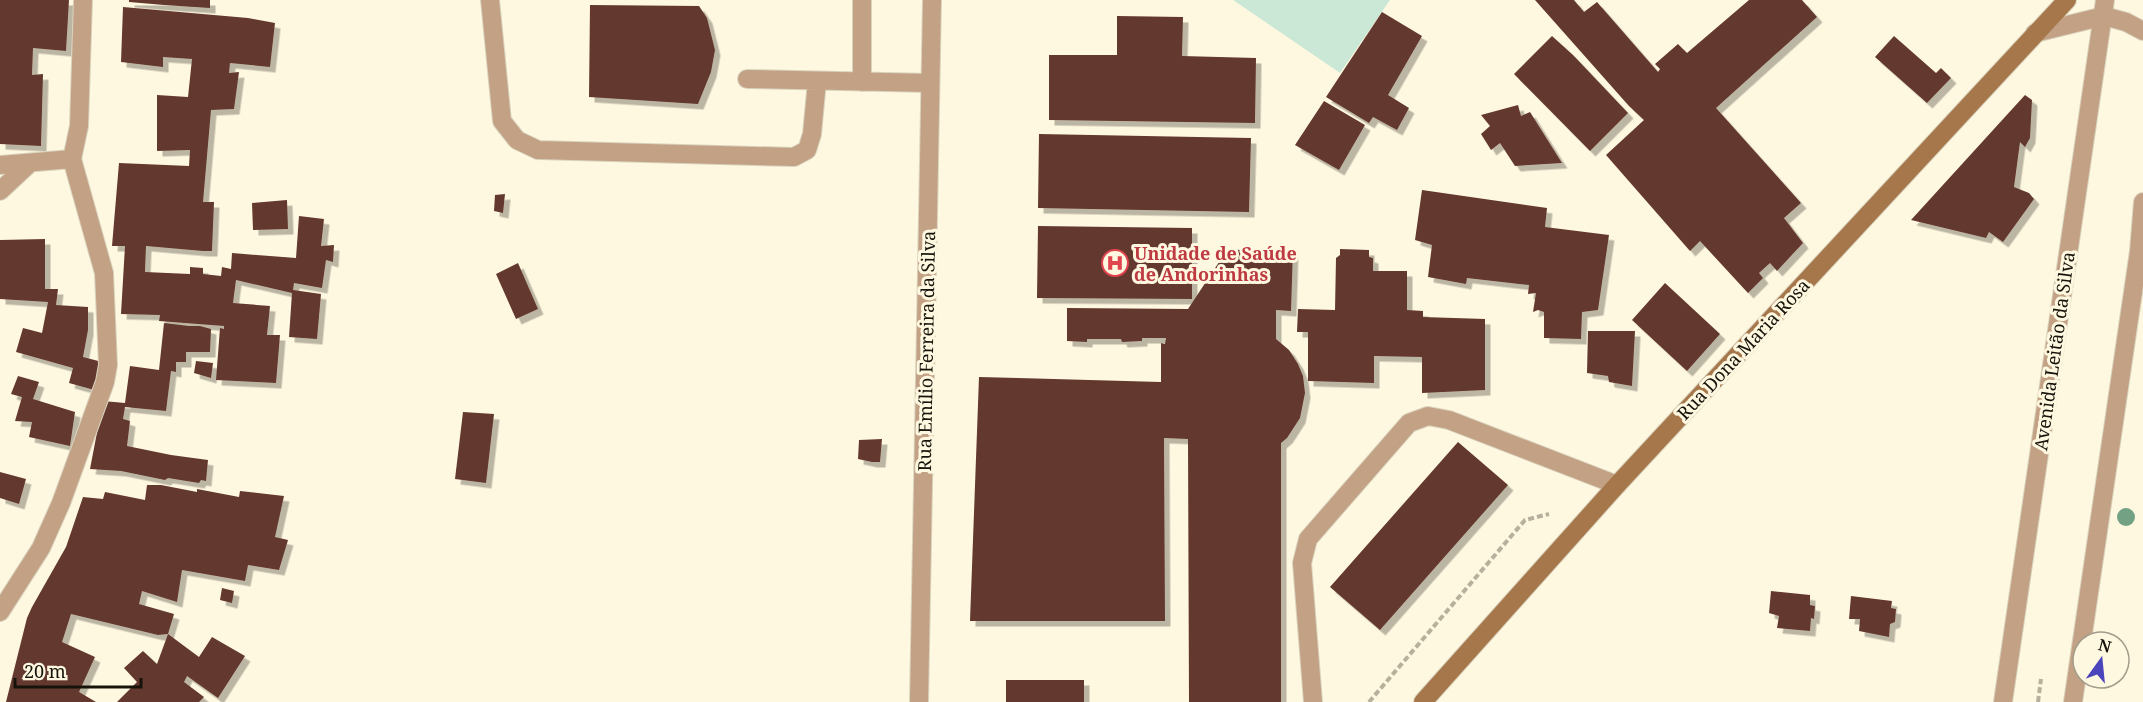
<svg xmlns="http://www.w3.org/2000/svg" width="2143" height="702" viewBox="0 0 2143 702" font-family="'Noto Serif',serif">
<defs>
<filter id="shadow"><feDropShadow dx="5.5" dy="5.5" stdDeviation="0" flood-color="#0004"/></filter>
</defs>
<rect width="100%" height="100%" fill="#fff8e0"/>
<path fill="#cbe8d7" d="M1233,0H1390L1340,73Z"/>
<path fill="#63392e" filter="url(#shadow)" d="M0,0H69L66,51L33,48L32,75L43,74L41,146L0,144Z
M129,0H210V8L164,5L129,2Z
M1535,0H1574L1584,12L1597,2L1658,72L1660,69L1655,64L1678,44L1687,53L1749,0H1802L1817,17L1716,108L1801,203L1784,218L1803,243L1777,271L1770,263L1759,273L1763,278L1748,293L1700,241L1690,251L1606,155L1644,120L1629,106Z
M590,5L699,6L707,18L715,50L711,72L698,104L589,97Z
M123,7L248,18L275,23L270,67L230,63L229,73L239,72L234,109L211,110L203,202H214L212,251H203L146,246L145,272L190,274V267L203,268V274L221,276L222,267L231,269L232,253L296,258L299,216L324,219L321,246L334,245L333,262L326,260L322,288L294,283L293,290L321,294L317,339L289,337L292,293L236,280L233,303L270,306L267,335H280L276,383L216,380L220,328L224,329V326L159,321L160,315L121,314L125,246H112L119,163L189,166L190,150L157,151V95L188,97L192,59L163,57V67L121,62Z
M1382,12L1422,36L1388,95L1409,108L1397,130L1373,117L1369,123L1326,97Z
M1117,16L1183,17L1182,56L1256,58L1255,123L1049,120V55H1117Z
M1552,36L1573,55L1628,113L1590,151L1514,74Z
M1894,36L1936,73L1941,68L1951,78L1927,103L1875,57Z
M2025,95L2032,100L2030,138L2025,147L2020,142L2014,187L2029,193L2034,199L2003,242L1989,232L1986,238L1911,220Z
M1324,101L1365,125L1339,170L1295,145Z
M1518,105L1521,116L1530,112L1562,163L1515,166L1500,143L1491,150L1481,134L1490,126L1481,115Z
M1039,134L1251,138L1249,212L1038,208Z
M1422,190L1547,208L1545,227L1609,235L1598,310L1582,312L1581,339L1544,338V312L1538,310L1533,312L1536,293L1528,294L1529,285L1467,278L1466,284L1428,277L1432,245L1415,240Z
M505,194L503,213L494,211L495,195Z
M287,200L288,229L253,230L252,203Z
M1038,226L1192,228V299L1037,298Z
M45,239V289H58L56,305L88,307V330L83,357L106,363L98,391L69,383L73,368L16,352L23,328L42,333L48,302L0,299V240Z
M1293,249L1291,311L1276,310V339L1289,350L1298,364L1303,376L1305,393L1300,418L1287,438L1281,443V702H1189L1188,439L1164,438L1165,621H970L979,377L1161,382V343L1165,344L1166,338H1142V341L1122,342L1121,339H1087V342L1067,341V308L1188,309L1227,250Z
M1340,249L1369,250V257L1373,258V271H1407V310L1423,311V317L1485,319V390L1422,393V357L1374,356V383L1308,381V332H1297L1298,309L1335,310L1336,258L1340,255Z
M518,263L538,309L516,319L496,274Z
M1665,283L1720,334L1687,371L1632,320Z
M164,323L189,326H200L211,329L210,352H186V362H176V372L171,371L166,411L125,407L123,419L130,421L127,446L171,455L208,460L206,481L201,480L199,483L168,478L165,480L121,471L90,469L103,401L125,403L130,366L159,370Z
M1588,331H1635L1632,386L1609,382L1608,376L1587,373Z
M196,361L213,363L211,378L194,373Z
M18,376L39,382L33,399L75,412L70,446L29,437L32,422L15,421L22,397L11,394Z
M463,412L494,414L486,483L455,479Z
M882,439L880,462H872L858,459L859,440Z
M1458,442L1508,485L1380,630L1330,587Z
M0,472L26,479L19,504L0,498Z
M147,485H161L197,492V489L239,497L240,491L284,496L275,537L288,540L279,570L248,565L245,581L182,570L177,602L142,591L139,604L174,614L168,634L158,635L71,614L62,642L95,657L79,692L96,702H6L27,618L32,607L66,547L83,497L103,499L105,492L145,500Z
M222,588L234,591L232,603L220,600Z
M1771,591L1810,595V605L1815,606L1814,619L1811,618L1810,631L1777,628L1779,616L1769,613Z
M1851,596L1892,601L1891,608L1896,609L1895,622L1890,624L1889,637L1859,631L1860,619H1849Z
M168,634L199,657L212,637L245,656L218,698L187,676L184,682L204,697L199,702H117L137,682L124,668L143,651L157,664Z
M1006,680H1084V702H1006Z"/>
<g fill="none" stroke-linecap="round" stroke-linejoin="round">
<defs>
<path id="service" d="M490,0L502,121L517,140L538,150L794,157L807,150L812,134L817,81
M747,79L930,83
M862,82V0
M1313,702L1302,563L1308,539L1409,423L1428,416L1449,420L1617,485"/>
<path id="minor" d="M0,165L72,159
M0,191L29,164
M0,612L41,548L61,503L105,382L108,365L104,273L72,159L79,126L83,0
M919,702L932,0"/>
<path id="tertiary" d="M2035,33L2104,16L2126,22L2143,31
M2003,702L2105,0
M2073,702L2139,251L2143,202"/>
<path id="secondary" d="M1423,702L1617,485L2067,0"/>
</defs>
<use href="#service" stroke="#dad3be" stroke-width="20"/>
<use href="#minor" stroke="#dad3be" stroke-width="20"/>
<use href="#tertiary" stroke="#dad3be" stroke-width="20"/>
<use href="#secondary" stroke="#dad3be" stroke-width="20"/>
<path stroke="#b6b09d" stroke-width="4" stroke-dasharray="6 3" stroke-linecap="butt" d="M1369,702L1525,520L1549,514
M2038,702L2041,679"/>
<use href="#service" stroke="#c2a185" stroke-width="18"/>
<use href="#minor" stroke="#c2a185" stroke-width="18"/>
<use href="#tertiary" stroke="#c2a185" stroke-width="18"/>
<use href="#secondary" stroke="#a5774b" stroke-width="18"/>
</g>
<circle fill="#73a184" cx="2126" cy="517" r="9"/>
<defs>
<symbol id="hospital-ring" viewBox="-11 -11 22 22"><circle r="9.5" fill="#fff8e0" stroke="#e0444e" stroke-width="1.5"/><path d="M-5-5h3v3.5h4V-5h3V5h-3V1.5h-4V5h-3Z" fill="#e0444e"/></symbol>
</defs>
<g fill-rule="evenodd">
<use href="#hospital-ring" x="1100" y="248" width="30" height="30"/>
</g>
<g text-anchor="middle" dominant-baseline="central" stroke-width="6" stroke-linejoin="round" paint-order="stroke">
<g font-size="18" font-weight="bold" fill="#be3a42" stroke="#fff8e0" text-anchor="start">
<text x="1134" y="253">Unidade de Saúde<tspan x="1134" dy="21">de Andorinhas</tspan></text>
</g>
<g font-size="18" fill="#16130b" stroke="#fff8e0">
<text transform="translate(1743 349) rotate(-47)">Rua Dona Maria Rosa</text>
<text transform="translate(926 351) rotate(-89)">Rua Emílio Ferreira da Silva</text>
<text transform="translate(2054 351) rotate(-82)">Avenida Leitão da Silva</text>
</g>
</g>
<g transform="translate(2101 660) rotate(15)"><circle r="28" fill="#fff8e0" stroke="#a29c8b" stroke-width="1.5"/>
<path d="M0-4.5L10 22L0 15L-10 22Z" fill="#4c44bb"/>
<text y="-9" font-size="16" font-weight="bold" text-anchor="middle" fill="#16130b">N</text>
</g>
<path d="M15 678v9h126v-9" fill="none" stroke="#16130b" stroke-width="3"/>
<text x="24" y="678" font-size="18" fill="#16130b" stroke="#fff8e0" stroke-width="4.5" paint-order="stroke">20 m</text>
</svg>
